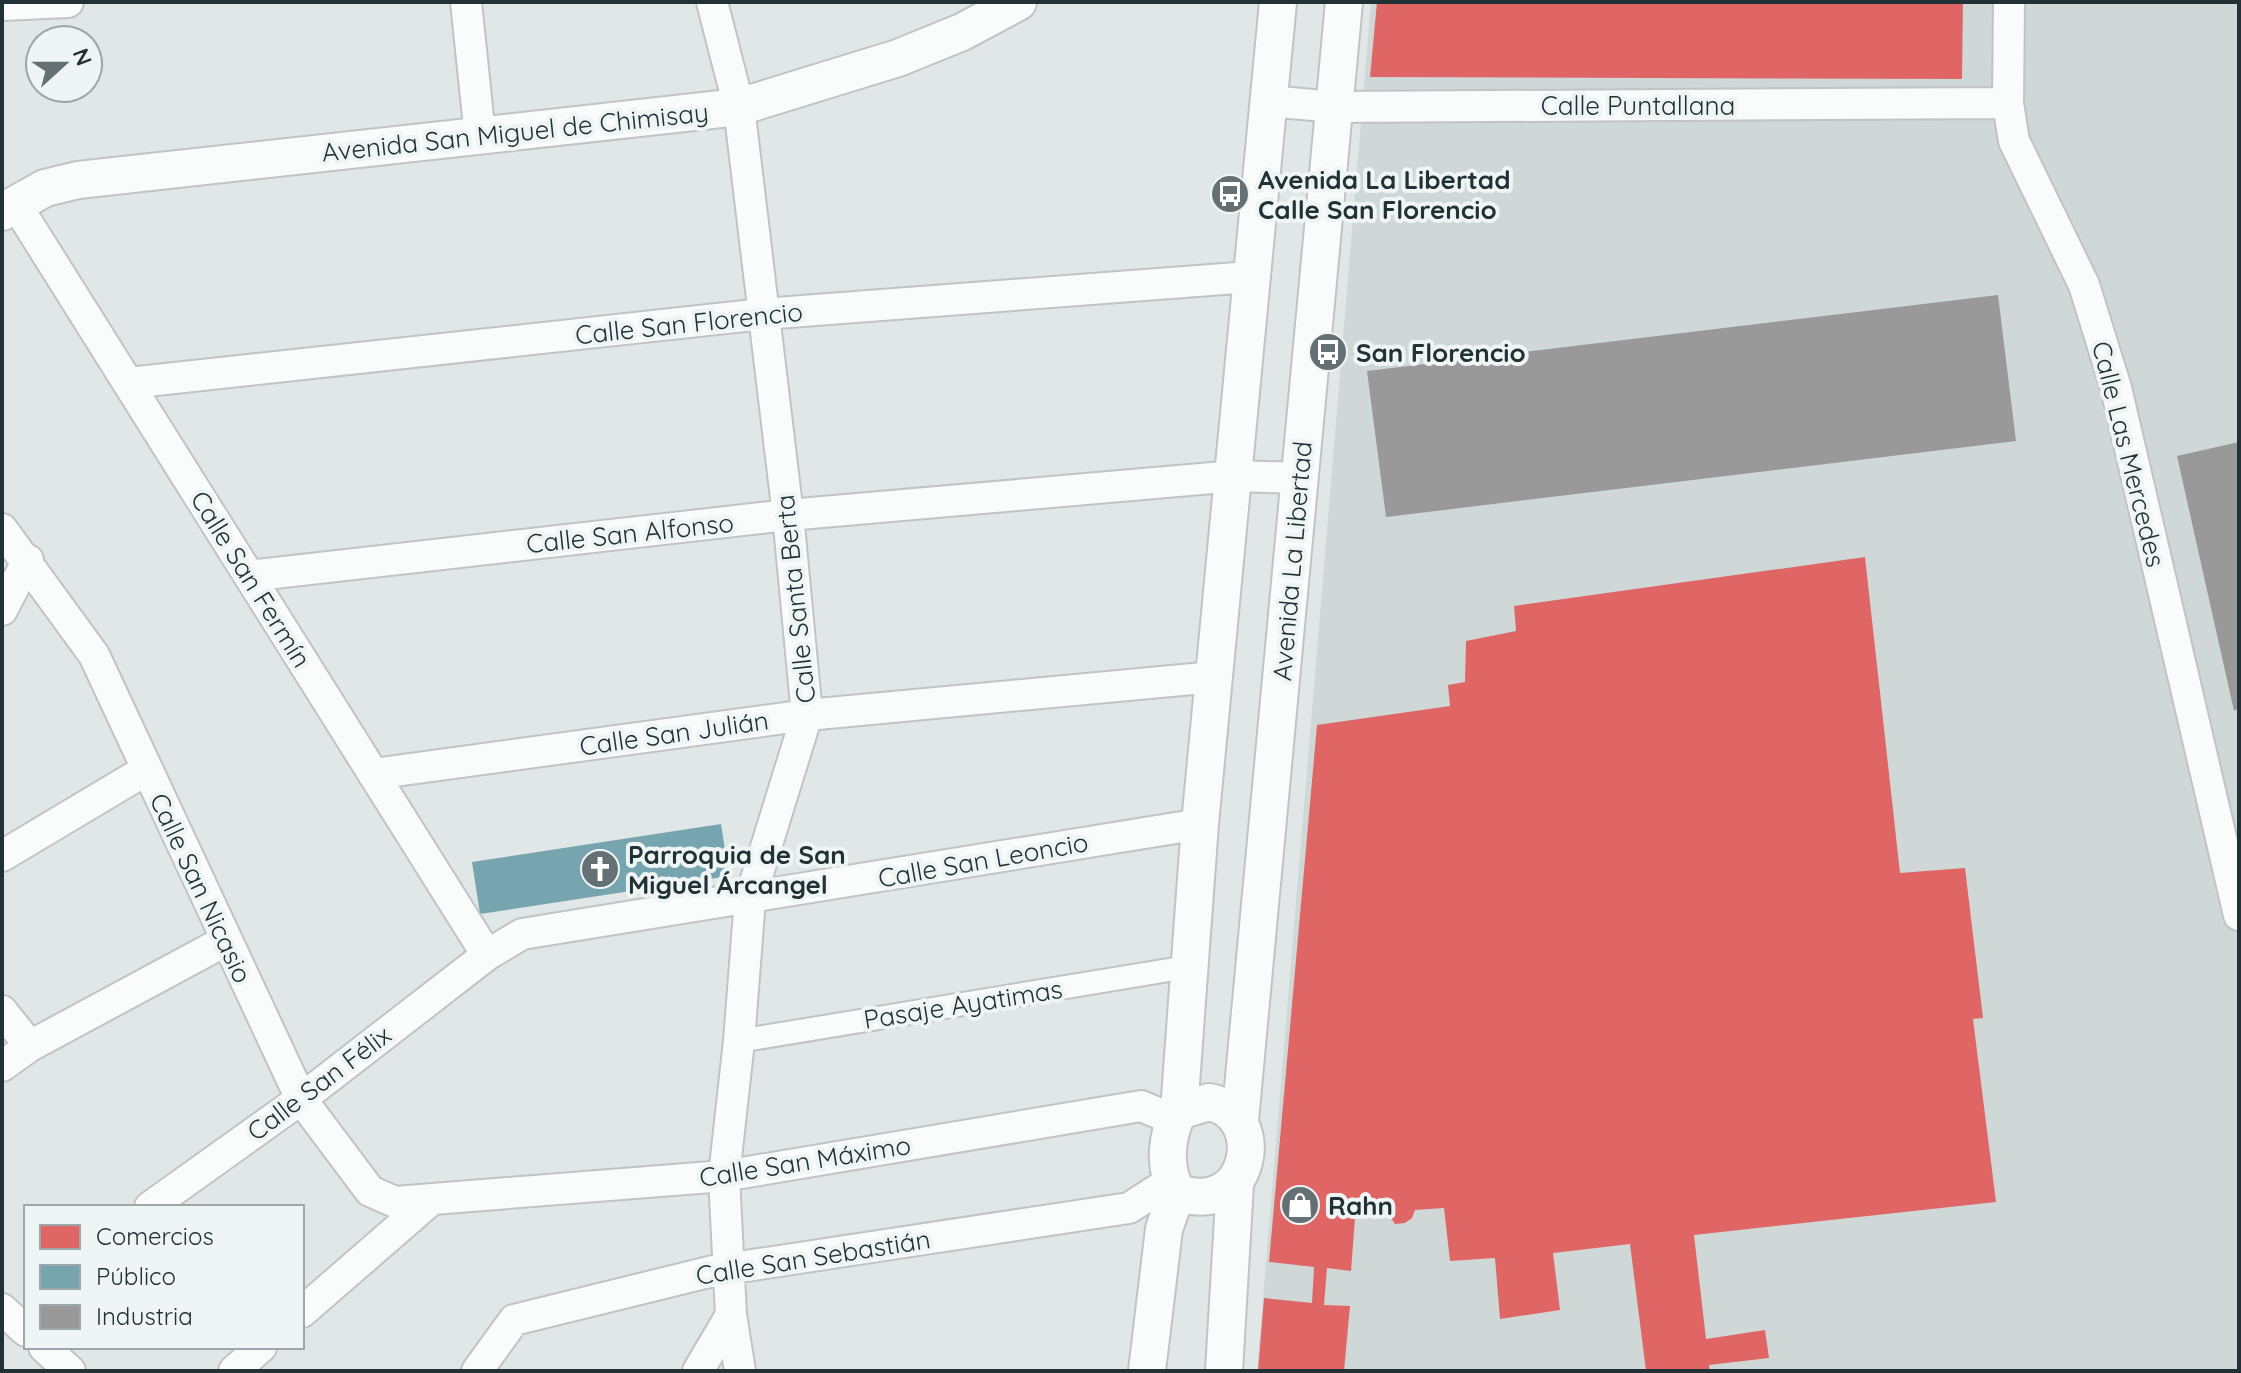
<svg xmlns="http://www.w3.org/2000/svg" width="2241" height="1373" viewBox="0 0 2241 1373" font-family="Quicksand,sans-serif">
<rect width="100%" height="100%" fill="#e1e6e6"/>
<path fill="#cfd7d7" d="M1371,2H2239V1371H1257Z"/>
<path fill="#e06666" d="M1377,2H1963L1962,79L1370,77Z
M1865,557L1900,873L1965,868L1983,1018L1973,1019L1996,1202L1694,1235L1706,1339L1765,1330L1769,1358L1709,1365L1710,1371H1646L1630,1244L1553,1253L1560,1310L1500,1319L1495,1258L1450,1261L1444,1208L1415,1210L1412,1218L1405,1223L1395,1224L1389,1215L1355,1218L1351,1271L1327,1268L1324,1305L1350,1306L1344,1371H1258L1264,1298L1312,1303L1314,1267L1269,1262L1317,725L1450,706L1448,685L1465,682L1466,641L1516,631L1514,606Z"/>
<path fill="#76a5af" d="M721,824L729,876L480,914L472,862Z"/>
<path fill="#999" d="M1998,295L2016,441L1386,517L1367,371Z
M2239,442V708L2234,711L2177,456Z"/>
<g fill="none" stroke-linecap="round" stroke-linejoin="round">
<defs>
<path id="pedestrian" d="M739,1041L1187,967"/>
<path id="minor" d="M466,2L480,136
M712,2L739,107L788,515L807,715L750,899L739,1041L724,1176L731,1315L740,1371
M2009,2L2008,103L2014,141L2084,285L2116,388L2239,915
M2,5L68,2
M1268,101L1335,107L2008,103
M15,203L487,955
M129,383L763,314L1250,277
M2,529L94,655L301,1099L370,1191L395,1202L724,1176L1141,1106L1175,1120
M249,576L788,515L1235,476L1300,478
M2,610L28,560
M373,774L807,715L1214,677
M2,856L146,770
M2,1011L30,1046
M2,1066L30,1046L225,941
M150,1207L301,1099L487,955L522,934L1200,824
M2,1309L26,1331
M302,1312L431,1200
M44,1347L70,1371
M234,1371L261,1347
M477,1371L514,1320L713,1271L1129,1208L1171,1181
M698,1371L731,1315"/>
<path id="tertiary" d="M2,212L45,188L78,180L739,107L898,58L962,32L1018,2
M1209,1102C1270,1113 1252,1220 1177,1192C1163,1167 1166,1136 1179,1111Z
M1179,1111L1200,824L1278,2
M1240,1120L1344,2
M1147,1371L1164,1229L1177,1192
M1224,1371L1235,1184"/>
</defs>
<use href="#pedestrian" stroke="#c0c4c5" stroke-width="26"/>
<use href="#minor" stroke="#c0c4c5" stroke-width="34"/>
<use href="#tertiary" stroke="#c0c4c5" stroke-width="40"/>
<use href="#pedestrian" stroke="#fafbfb" stroke-width="22"/>
<use href="#minor" stroke="#fafbfb" stroke-width="30"/>
<use href="#tertiary" stroke="#fafbfb" stroke-width="36"/>
</g>
<defs>
<symbol id="bus-disc" viewBox="-11 -11 22 22"><circle r="9.5" fill="#657074" stroke="#eff5f5"/><path d="M-5-6H5V4H4V6H2V4H-2V6H-4V4H-5ZM-3.5-4V0h7V-4ZM-3.5 1.2v1.5H-2V1.2ZM2 1.2v1.5H3.5V1.2Z" fill="#fff"/></symbol>
<symbol id="church-disc" viewBox="-11 -11 22 22"><circle r="9.5" fill="#657074" stroke="#eff5f5"/><path d="M-1.2-6h2.4v3.5h3.3v2.4h-3.3V6h-2.4V-.1h-3.3v-2.4h3.3Z" fill="#fff"/></symbol>
<symbol id="shop-disc" viewBox="-11 -11 22 22"><circle r="9.5" fill="#657074" stroke="#eff5f5"/><path d="M-5-2.5h2.3a2.7 3.5 0 0 1 5.4 0H5L5.5 6h-11ZM-1.5-2.5h3a1.5 2.3 0 0 0-3 0Z" fill="#fff"/></symbol>
</defs>
<g fill-rule="evenodd">
<use href="#bus-disc" x="1208" y="172" width="44" height="44"/>
<use href="#bus-disc" x="1306" y="330" width="44" height="44"/>
<use href="#church-disc" x="578" y="847" width="44" height="44"/>
<use href="#shop-disc" x="1278" y="1183" width="44" height="44"/>
</g>
<g text-anchor="middle" dominant-baseline="central" stroke-width="8" stroke-linejoin="round" paint-order="stroke">
<g font-size="26" fill="#223136" stroke="#eff5f5">
<text x="1638" y="105">Calle Puntallana</text>
<text transform="translate(515 132) rotate(-6)">Avenida San Miguel de Chimisay</text>
<text transform="translate(689 323) rotate(-6)">Calle San Florencio</text>
<text transform="translate(2129 454) rotate(76)">Calle Las Mercedes</text>
<text transform="translate(630 533) rotate(-6)">Calle San Alfonso</text>
<text transform="translate(1292 561) rotate(-85)">Avenida La Libertad</text>
<text transform="translate(251 579) rotate(58)">Calle San Fermín</text>
<text transform="translate(795 599) rotate(-96)">Calle Santa Berta</text>
<text transform="translate(674 733) rotate(-8)">Calle San Julián</text>
<text transform="translate(983 860) rotate(-10)">Calle San Leoncio</text>
<text transform="translate(201 888) rotate(65)">Calle San Nicasio</text>
<text transform="translate(963 1004) rotate(-9)">Pasaje Ayatimas</text>
<text transform="translate(319 1083) rotate(-37)">Calle San Félix</text>
<text transform="translate(805 1161) rotate(-9)">Calle San Máximo</text>
<text transform="translate(813 1257) rotate(-9)">Calle San Sebastián</text>
</g>
<g font-size="26" font-weight="bold" fill="#223136" stroke="#eff5f5" text-anchor="start">
<text x="1258" y="179">Avenida La Libertad<tspan x="1258" dy="30">Calle San Florencio</tspan></text>
<text x="1356" y="352">San Florencio</text>
<text x="628" y="854">Parroquia de San<tspan x="628" dy="30">Miguel Árcangel</tspan></text>
<text x="1328" y="1205">Rahn</text>
</g>
</g>
<rect width="2241" height="1373" fill="none" stroke="#223136" stroke-width="8"/>
<rect x="24" y="1205" width="280" height="144" fill="#eff5f5" stroke="#9da7a9" stroke-width="2"/>
<rect x="40" y="1225" width="40" height="24" fill="#e06666" stroke="#9da7a9" stroke-width="2"/>
<text x="96" y="1245" font-size="24" fill="#223136">Comercios</text>
<rect x="40" y="1265" width="40" height="24" fill="#76a5af" stroke="#9da7a9" stroke-width="2"/>
<text x="96" y="1285" font-size="24" fill="#223136">Público</text>
<rect x="40" y="1305" width="40" height="24" fill="#999999" stroke="#9da7a9" stroke-width="2"/>
<text x="96" y="1325" font-size="24" fill="#223136">Industria</text>
<g transform="translate(64 64) rotate(69)"><circle r="38" fill="#eff5f5" stroke="#9da7a9" stroke-width="2"/>
<path d="M0-6L14 30L0 20L-14 30Z" fill="#657074"/>
<text y="-12" font-size="22" font-weight="bold" text-anchor="middle" fill="#223136">N</text>
</g>
</svg>
